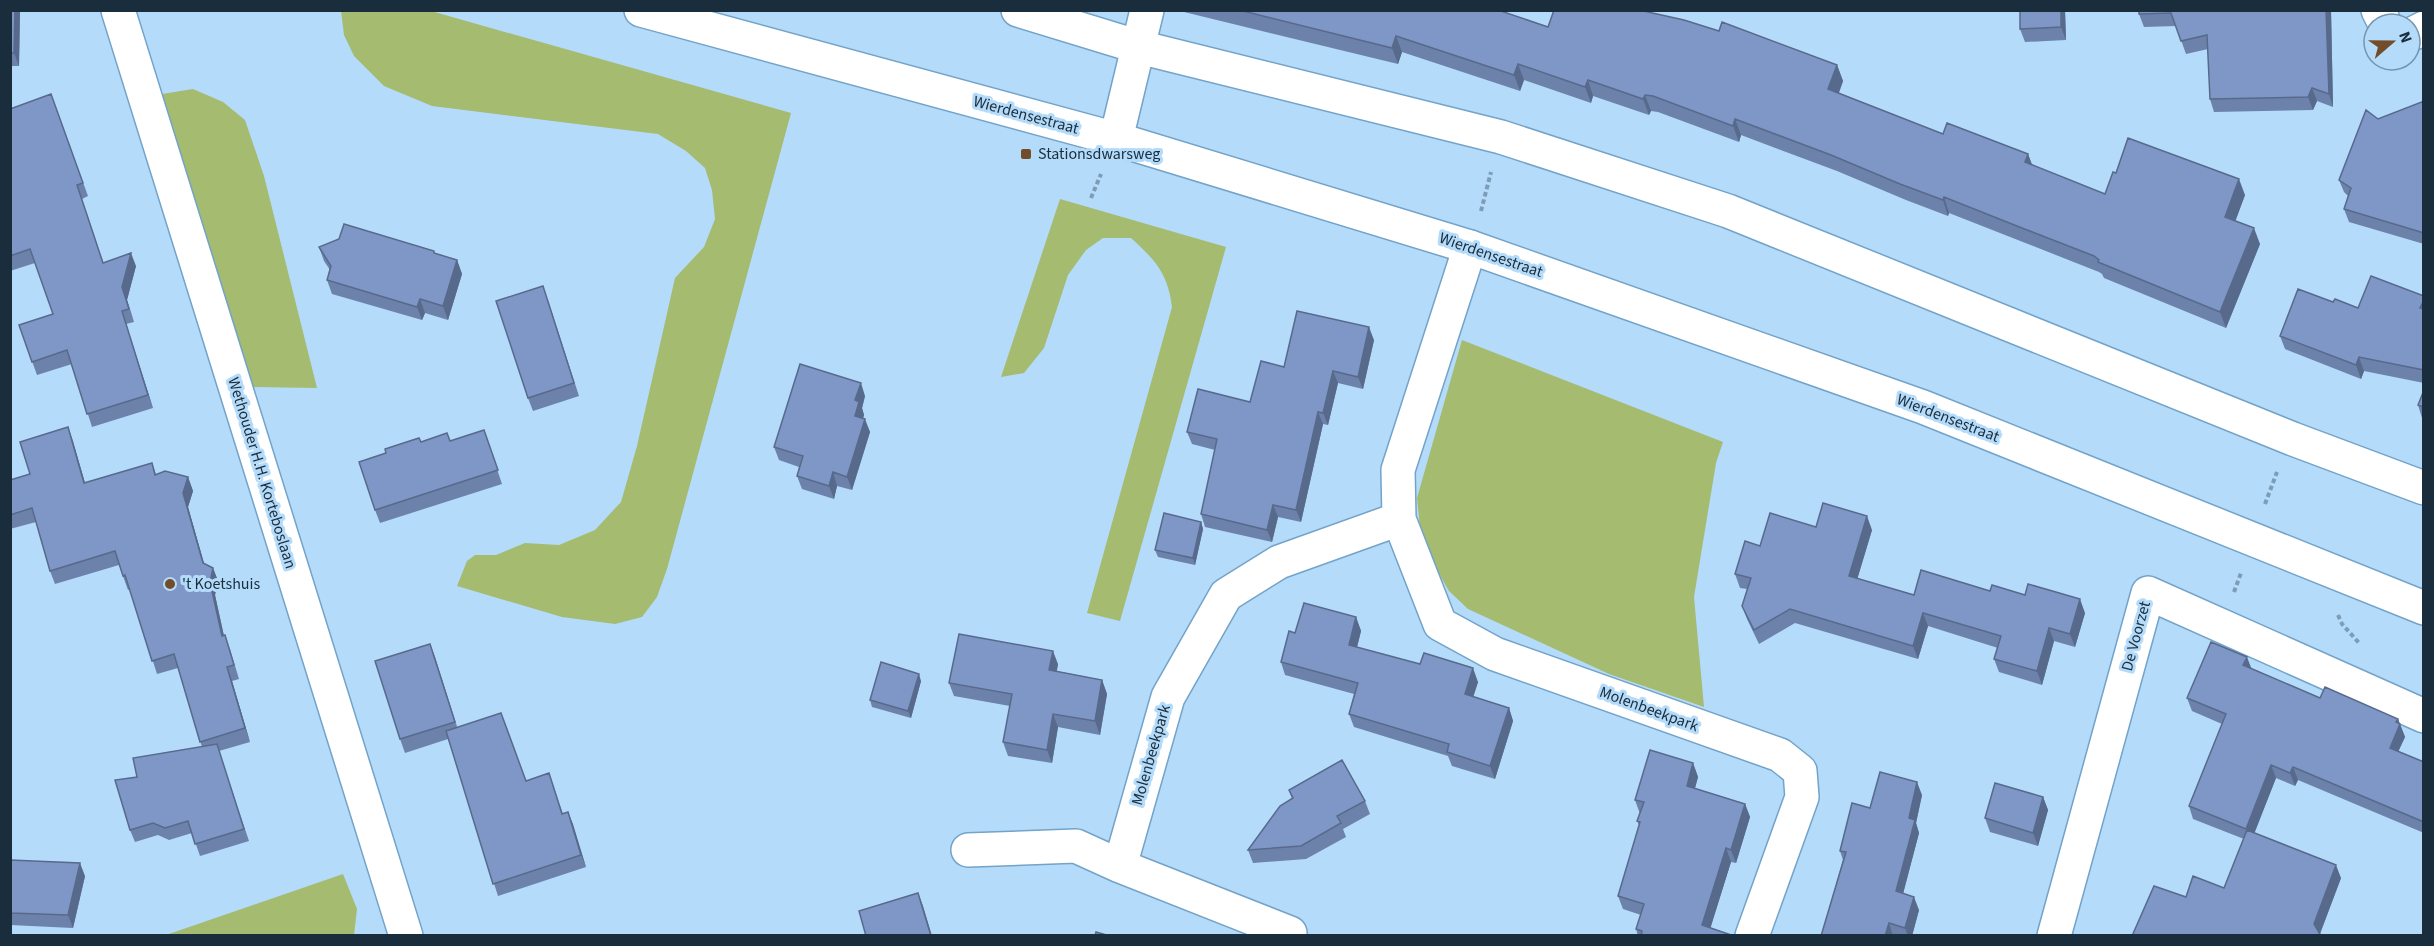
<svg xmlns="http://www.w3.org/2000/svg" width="2434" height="946" viewBox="0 0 2434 946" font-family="'Source Sans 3',sans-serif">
<rect width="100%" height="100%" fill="#b4dbfa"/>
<path fill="#a4bb70" d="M341,11H431L791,113L667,569L657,597L642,617L615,624L562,617L457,586L467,561L475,555H496L525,543L559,545L595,530L621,502L637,446L675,278L704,247L715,219L712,190L705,168L686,151L658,134L432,106L384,86L354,56L344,35Z
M193,89L223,102L245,120L264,176L317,388L251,387L162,94Z
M1060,199L1226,247L1120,621L1087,613L1172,307C1168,273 1155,260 1131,238H1103L1086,250L1068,275L1044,348L1024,373L1001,377Z
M1462,340L1723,442L1716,463L1694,597L1704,707L1609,674L1468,609L1449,591L1431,560L1420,528L1417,498Z
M343,874L357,909L354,935H166Z"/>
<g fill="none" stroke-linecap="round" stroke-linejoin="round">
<defs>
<path id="street" d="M118,10L406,936
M1018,10L1139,47L1501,137L1728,211L2293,439L2424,488
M2378,10L2385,24
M2410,35L2424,28
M1116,139L1147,10
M1470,247L1398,470L1399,519L1440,624L1495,654L1780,755L1800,771L1802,797L1752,936
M968,850L1076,846L1120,866L1290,933
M1120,866L1168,697L1226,595L1279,562L1399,519
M2054,936L2148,593L2424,716"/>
<path id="secondary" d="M641,10L1116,139L1470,247L1923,407L2424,608"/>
</defs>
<use href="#street" stroke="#73a3c8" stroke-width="36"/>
<use href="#secondary" stroke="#73a3c8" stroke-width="36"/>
<path stroke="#7d9cb6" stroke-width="4" stroke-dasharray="4.5 3" stroke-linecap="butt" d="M1091,198L1101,174
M1481,211L1491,172
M2265,504L2277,472
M2234,592L2241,573
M2338,615L2342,624L2360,644"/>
<use href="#street" stroke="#fff" stroke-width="33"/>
<use href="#secondary" stroke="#fff" stroke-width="33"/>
</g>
<path fill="#6c82aa" d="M10,10H20L19,66H10Z
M1183,10H1498L1548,27L1719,31L1837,65L1843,81L1839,93L1943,134L2028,154L2032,165L2105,194L2116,173L2245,195L2235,221L2260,244L2226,328L2104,278L2102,274L2099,272L2028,244L1949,213L1948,216L1906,200L1837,171L1741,135L1739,142L1658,112L1651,111L1649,115L1593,96L1591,103L1524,80L1520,91L1402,52L1398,64L1184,12Z
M2065,10L2066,40L2025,42L2020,29Z
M2139,10H2331L2333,107L2317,101L2313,110L2214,112L2210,99L2208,49L2186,54L2176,26L2144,27L2139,14Z
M51,94L88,196L82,199L103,262L136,266L127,300L134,322L126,324L153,408L92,427L72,364L37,375L19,325L53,314L35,263L10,271V109Z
M2424,101V244L2349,222L2344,209L2348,196L2344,192L2339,180L2378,119Z
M319,247L435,254L457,260L462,274L448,320L425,313L422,320L332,294L327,280L330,270L324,261Z
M2424,296V383L2364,371L2361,379L2285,349L2280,336L2333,302L2358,308Z
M548,300L579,396L533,411L528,398Z
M1374,340L1363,389L1338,383L1328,425L1323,424L1301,522L1278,517L1272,542L1205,527L1201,514L1215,450L1192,444L1187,432L1250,402L1284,367Z
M2424,390V419L2422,418L2418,405Z
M865,396L862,408L864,415L863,418L870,432L852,490L837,486L834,499L802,489L797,476L799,467L779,460L774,447Z
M68,427L85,483L152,463L156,474L188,477L193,491L188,507L204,564L213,568L218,581L215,595L224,636L230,649L239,679L232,681L250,742L219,751L249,841L200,856L192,833L169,840L158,835L135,842L130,830L137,777L202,747L178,668L157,674L130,589L128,590L119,565L55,584L50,571L36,522L10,529V480L30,474Z
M484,430L502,484L380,523L375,510L450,441Z
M1201,522L1203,529L1195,565L1158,557L1155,550Z
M1816,527L1872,530L1857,579L1914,595L1990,591L2085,613L2075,647L2054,641L2042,685L1999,672L1994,659L1998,648L1928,626L1918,659L1795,623L1759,644L1747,619L1742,606L1747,589L1740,588L1735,574L1760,546Z
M1356,617L1361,631L1357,647L1478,682L1473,697L1509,708L1513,721L1495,779L1452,766L1448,756L1354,727L1349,714L1354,694L1285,675L1281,662L1295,633Z
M430,644L457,728L526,781L549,773L563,814L568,812L586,867L498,896L448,739L405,753L400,739Z
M1058,664L1057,671L1102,680L1107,694L1100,735L1058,727L1052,763L1008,756L1003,742L1010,706L954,696L949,683Z
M2251,669L2320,698L2398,719L2405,737L2398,751L2424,762V833L2298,780L2295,786L2276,778L2254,833L2341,878L2320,934L2186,897L2224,888L2244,839L2193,819L2189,806L2222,724L2192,711L2187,698Z
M921,681L911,718L872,707L870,700Z
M1693,763L1698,777L1695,788L1745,804L1750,817L1736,863L1731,862L1710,928L1734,936H1638L1636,929L1641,915L1623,909L1618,896L1639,825L1637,821L1640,814L1635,800Z
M1289,790L1365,801L1370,814L1343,829L1346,837L1306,859L1253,863L1248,850L1292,799Z
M1922,795L1916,823L1919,833L1903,894L1919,910L1912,936H1821L1843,860L1840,851L1870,808Z
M2043,797L2048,810L2038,846L1990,832L1985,818Z
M10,860L85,876L73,928L10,925Z"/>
<path fill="#586a8b" d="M15,10H20L19,66L14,53Z
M2061,10H2065L2066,40L2061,27Z
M2326,10H2331L2333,107L2329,94Z
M1396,36L1402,52L1398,64L1392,48Z
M1518,64L1524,80L1520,91L1514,75Z
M1837,65L1843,81L1834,105L1828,89Z
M1588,80L1593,96L1591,103L1585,87Z
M2312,88L2317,101L2313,110L2308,97Z
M1645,95L1651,111L1649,115L1643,99Z
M1735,119L1741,135L1739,142L1733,126Z
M2028,154L2034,170L2025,162Z
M2239,179L2245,195L2231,233L2225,217Z
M1944,197L1949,213L1948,216L1943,200Z
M2254,228L2260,244L2226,328L2220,312Z
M131,253L136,266L127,300L134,322L122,287Z
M457,260L462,274L448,320L443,306Z
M420,299L425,313L422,320L417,307Z
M122,311L126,324L153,408L148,395Z
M1369,327L1374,340L1363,389L1358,377Z
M2359,357L2364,371L2361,379L2356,365Z
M1333,371L1338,383L1328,425L1323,413Z
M861,383L865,396L862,408L864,415L860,429L855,416V400Z
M1318,412L1323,424L1301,522L1296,510Z
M865,419L870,432L852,490L847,477Z
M68,427L73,441L89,497L84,483Z
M833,472L837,486L834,499L829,486Z
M188,477L193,491L188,507L208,577L203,563L183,493Z
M1273,505L1278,517L1272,542L1267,530Z
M1867,516L1872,530L1854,590L1849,576Z
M1201,522L1203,529L1195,565L1193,558Z
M213,568L218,581L215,595L227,650L222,636L210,582Z
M2080,599L2085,613L2075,647L2070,634Z
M1923,613L1928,626L1918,659L1913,646Z
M1356,617L1361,631L1354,659L1349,645Z
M2049,628L2054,641L2042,685L2037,671Z
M430,644L435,657L460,736L455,722Z
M1053,651L1058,664L1054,683L1049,670Z
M2247,657L2252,670L2243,665Z
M227,667L232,681L250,742L245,728Z
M1473,668L1478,682L1470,707L1465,694Z
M919,674L921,681L911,718L908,711Z
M1102,680L1107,694L1100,735L1095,721Z
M1509,708L1513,721L1495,779L1490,766Z
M1053,714L1058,727L1052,763L1047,750Z
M2398,719L2405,737L2394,761L2390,748Z
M1693,763L1698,777L1692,799L1687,786Z
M2271,765L2276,778L2251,842L2246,829Z
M2293,767L2298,780L2295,786L2290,773Z
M1917,782L1922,795L1916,823L1919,833L1900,905L1896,891L1909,818Z
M2043,797L2048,810L2038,846L2033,833Z
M1745,804L1750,817L1736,863L1731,850Z
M568,812L573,824L586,867L581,855Z
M1726,848L1731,862L1708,936L1702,925Z
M80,863L85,876L73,928L68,915Z
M2336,865L2341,878L2319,936L2314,924Z
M918,893L923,906L932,936H931Z
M1914,897L1919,910L1912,936H1908L1905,928Z
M1889,923L1893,936H1885Z"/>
<path fill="#7e97c6" stroke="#586a8b" stroke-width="1.5" d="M10,10H15L14,53H10Z
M1239,10H1498L1548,27L1554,10H1639L1684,20L1719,31L1722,22L1837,65L1828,89L1943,134L1947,123L2028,154L2025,162L2105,194L2113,172L2116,173L2128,138L2239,179L2225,217L2254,228L2220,312L2098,262L2099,260L2094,256L2022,228L1944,197L1943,200L1900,184L1831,155L1735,119L1733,126L1653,96L1645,95L1643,99L1588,80L1585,87L1518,64L1514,75L1396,36L1392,48Z
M2020,10H2061V27L2020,29Z
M2139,10H2326L2329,94L2312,88L2308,97L2210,99L2207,35L2181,41L2171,13L2139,14Z
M51,94L83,183L77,185L103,263L131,253L122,287L129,309L122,311L148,395L87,414L67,350L32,362L19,325L53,314L30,249L10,256V109Z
M2424,101V233L2344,209L2351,188L2339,180L2366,110L2378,119Z
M344,224L434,251V253L457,260L443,306L420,299L417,307L327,280L331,266L319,247L339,239Z
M2371,276L2424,296V300L2420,308L2424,309V370L2359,357L2356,365L2280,336L2298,289L2333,302L2335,299L2358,308Z
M543,286L574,383L528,398L496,301Z
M1297,311L1369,327L1358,377L1333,371L1323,413L1318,412L1296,510L1273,505L1267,530L1201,514L1217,439L1187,432L1198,389L1250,402L1261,361L1284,367Z
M800,364L861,383L855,400L859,402L855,416L865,419L847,477L833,472L829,486L797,476L803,456L774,447Z
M2424,390V407L2418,405Z
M68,427L84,483L152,463L155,475L165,471L188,477L183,493L203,563L213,568L210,582L222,636L225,635L234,665L227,667L245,728L200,742L174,654L152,661L125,575L123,576L115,551L50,571L32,508L10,515V480L30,474L20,442Z
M484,430L498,470L375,510L359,462L386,453L385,449L419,438L421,442L447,433L450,441Z
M1823,503L1867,516L1849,576L1914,595L1921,570L1990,591L1992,585L2025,595L2028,584L2080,599L2070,634L2049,628L2037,671L1994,659L2001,636L1923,613L1913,646L1790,609L1754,630L1742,606L1751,578L1735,574L1745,541L1760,546L1770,513L1816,527Z
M1164,513L1201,522L1193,558L1155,550Z
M1304,603L1356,617L1349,645L1420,664L1424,653L1473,668L1465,694L1509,708L1490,766L1447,752L1449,744L1349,714L1358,683L1281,662L1289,631L1295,633Z
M959,634L1053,651L1049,670L1102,680L1095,721L1053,714L1047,750L1003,742L1012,694L949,683Z
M2211,642L2247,657L2243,665L2320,698L2325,687L2398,719L2396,722L2400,724L2390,748L2424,762V822L2293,767L2290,773L2271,765L2246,829L2189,806L2226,714L2187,698Z
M430,644L455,722L400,739L375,661Z
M881,662L919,674L908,711L870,700Z
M501,713L526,781L549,773L562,814L568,812L581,855L493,884L446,731Z
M217,744L244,829L195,844L188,821L165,828L153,823L130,830L115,780L137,777L133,758Z
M1650,750L1693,763L1687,786L1745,804L1731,850L1726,848L1702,925L1734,936H1641L1642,931L1636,929L1644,904L1618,896L1640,822L1637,821L1644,802L1635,800Z
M1342,760L1365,801L1337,816L1341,823L1301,846L1248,850L1280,806L1293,798L1289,790Z
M1880,772L1917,782L1909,818L1915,820L1896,891L1914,897L1905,928L1889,923L1885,936H1821L1846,852L1840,851L1852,803L1870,808Z
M1995,783L2043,797L2033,833L1985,818Z
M2247,830L2336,865L2314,924L2321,936H2132L2154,886L2186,897L2193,876L2224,888Z
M10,860L80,863L68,915L10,913Z
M918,893L931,936H866L859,911Z
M1096,932L1110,936H1095Z"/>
<g fill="#734d2a" stroke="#b4dbfa" stroke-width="2">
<rect x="1020" y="148" width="12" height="12" rx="3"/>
<circle cx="170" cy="584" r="6"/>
</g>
<g text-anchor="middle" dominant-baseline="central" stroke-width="6" stroke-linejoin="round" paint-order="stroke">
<g font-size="16" fill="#1a2d3c" stroke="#b4dbfa">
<text transform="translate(1026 115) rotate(15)">Wierdensestraat</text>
<text transform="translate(1491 255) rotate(19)">Wierdensestraat</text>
<text transform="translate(1948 418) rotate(21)">Wierdensestraat</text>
<text transform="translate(262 473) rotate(73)">Wethouder H.H. Korteboslaan</text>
<text transform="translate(2136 636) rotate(-75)">De Voorzet</text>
<text transform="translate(1649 709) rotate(20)">Molenbeekpark</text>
<text transform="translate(1151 755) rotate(-74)">Molenbeekpark</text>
</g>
<g font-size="16" fill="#1a2d3c" stroke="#b4dbfa" text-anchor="start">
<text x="1038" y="154">Stationsdwarsweg</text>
<text x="182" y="584">'t Koetshuis</text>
</g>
</g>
<rect width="2434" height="946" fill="none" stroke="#1a2d3c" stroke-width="24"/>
<g transform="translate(2392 42) rotate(70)"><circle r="28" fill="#b4dbfa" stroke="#7695ae" stroke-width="1.5"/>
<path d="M0-4.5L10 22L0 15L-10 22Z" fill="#734d2a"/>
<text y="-9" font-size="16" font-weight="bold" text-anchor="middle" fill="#1a2d3c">N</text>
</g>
</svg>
